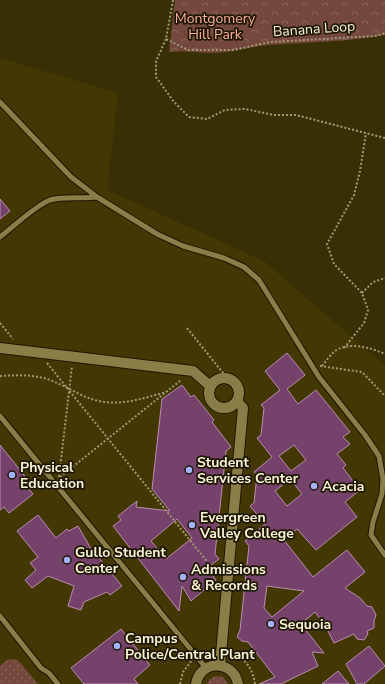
<svg xmlns="http://www.w3.org/2000/svg" width="385" height="684" viewBox="0 0 385 684" font-family="'Nunito Sans',sans-serif">
<defs>
<pattern id="grass-dots" width="8" height="8" patternUnits="userSpaceOnUse"><rect width="8" height="8" fill="#74483d"/><path d="M2 2h.1M6 6h.1" fill="none" stroke="#896358" stroke-width="1.8" stroke-linecap="round"/></pattern>
<pattern id="park-crowns" width="20" height="18" patternUnits="userSpaceOnUse"><rect width="20" height="18" fill="#74483d"/><path d="M2 6a3 3 0 1 1 6 0M12 15a3 3 0 1 1 6 0" fill="none" stroke="#896358"/></pattern>
</defs>
<rect width="100%" height="100%" fill="#392f04"/>
<path fill="#433804" d="M0,58L118,93L107,190L264,261L385,366V684H0Z"/>
<path fill="url(#grass-dots)" d="M13,659L18,660L38,684H0V666L7,660Z
M216,676L223,677L228,684H207L210,679Z"/>
<path fill="url(#park-crowns)" d="M175,0H385V35C347,42 308,42 269,45C250,46 231,53 212,53C197,53 184,50 169,52Z"/>
<path fill="#75426b" stroke="#bc8db1" fill-rule="evenodd" d="M0,199L10,211L0,219Z
M287,353L305,375L287,389L298,404L316,390L350,432L343,437L350,444L337,454L346,465L343,468L360,490L345,502L357,517L316,550L297,529L284,540L313,577L347,550L365,572L345,588L360,598L367,606L372,607L376,615L374,621V628L367,631L368,634L364,640L357,639L354,634L334,643L326,627L315,612L301,624L324,653L312,652L318,666L281,684H259L275,677L248,642L242,641L237,637L240,630L249,546L245,541L265,524L250,506L254,503L257,475L254,472L272,457L257,438L261,435L264,408L261,405L280,390L265,371ZM294,445L306,460L291,471L279,456ZM290,479L302,494L287,506L275,491ZM267,586L304,591L272,617L264,608Z
M182,385L191,397L194,395L214,420L212,422L231,447L226,451L215,554L219,559L207,568L216,580L191,601L182,586L179,611L113,526L121,520L118,516L137,501L136,507L170,511L152,489L162,399ZM177,519L192,538L166,559L151,541Z
M0,445L32,485L28,488L33,494L9,513L4,507L0,510Z
M38,515L56,538L67,529L69,531L78,526L90,547L122,586L110,595L107,592L84,602L81,610L68,606L74,586L48,576L32,588L25,580L36,570L30,563L38,557L17,531Z
M121,629L150,665L134,679L138,684H84L71,668Z
M369,646L385,666L364,684H357L346,664Z
M338,671L349,684H322Z"/>
<g fill="none" stroke-linecap="round" stroke-linejoin="round">
<defs>
<path id="lane" d="M0,102L71,177L97,197L157,234L183,246L224,258L244,267L259,280L319,377L365,435L379,456L383,479L382,494L373,522L371,535L385,555
M0,237C13,227 36,205 50,200C63,196 82,199 97,197
M0,416L206,668
M0,616L41,668L49,673L58,684"/>
<path id="street" d="M0,348L193,371L210,386
M209 393a15 15 0 1 1 30 0a15 15 0 1 1-30 0Z
M220,665L243,408L237,401
M196,684C200,659 234,660 238,684"/>
</defs>
<use href="#lane" stroke="#1e1700" stroke-width="7"/>
<use href="#street" stroke="#1e1700" stroke-width="12"/>
<path stroke="#a19876" stroke-width="2" stroke-dasharray="2 2" stroke-linecap="butt" d="M173,0L166,39L188,50H234L270,42L375,36L385,33
M166,39L156,61V77L174,102L189,117L207,119L225,110L245,109L274,115H296L385,138
M362,293L373,282L385,278
M0,323L13,339
M187,328L227,378
M344,348L364,323L368,310L362,293L334,264L327,244L354,195L360,171L366,133
M47,363L218,575
M320,366L362,372L385,396
M322,366C326,361 330,355 335,351C350,341 371,348 385,354
M0,376C19,375 40,374 57,383C71,389 84,398 99,401C122,406 144,398 166,392
M59,477L72,366
M60,477L181,380
M231,652C245,658 253,669 255,684
M180,684L183,672L192,660"/>
<use href="#lane" stroke="#8b7d48" stroke-width="5"/>
<use href="#street" stroke="#8b7d48" stroke-width="10"/>
</g>
<g fill="#a3b2fd" stroke="#1d1703" stroke-width="1.5">
<circle cx="189" cy="470" r="4"/>
<circle cx="12" cy="475" r="4"/>
<circle cx="314" cy="486" r="4"/>
<circle cx="192" cy="525" r="4"/>
<circle cx="67" cy="560" r="4"/>
<circle cx="183" cy="577" r="4"/>
<circle cx="271" cy="624" r="4"/>
<circle cx="117" cy="646" r="4"/>
</g>
<g text-anchor="middle" dominant-baseline="central" stroke-width="3.5" stroke-linejoin="round" paint-order="stroke">
<g font-size="14" fill="#fdaf9b" stroke="#1d1703">
<text x="215" y="18">Montgomery<tspan x="215" dy="16">Hill Park</tspan></text>
</g>
<g font-size="14" fill="#f9f2d7" stroke="#1d1703">
<text transform="translate(314 29) rotate(-4)">Banana Loop</text>
</g>
<g font-size="14" font-weight="bold" fill="#f9f2d7" stroke="#1d1703" text-anchor="start">
<text x="197" y="462">Student<tspan x="197" dy="16">Services Center</tspan></text>
<text x="20" y="467">Physical<tspan x="20" dy="16">Education</tspan></text>
<text x="322" y="486">Acacia</text>
<text x="200" y="517">Evergreen<tspan x="200" dy="16">Valley College</tspan></text>
<text x="75" y="552">Gullo Student<tspan x="75" dy="16">Center</tspan></text>
<text x="191" y="569">Admissions<tspan x="191" dy="16">&amp; Records</tspan></text>
<text x="279" y="624">Sequoia</text>
<text x="125" y="638">Campus<tspan x="125" dy="16">Police/Central Plant</tspan></text>
</g>
</g>
</svg>
